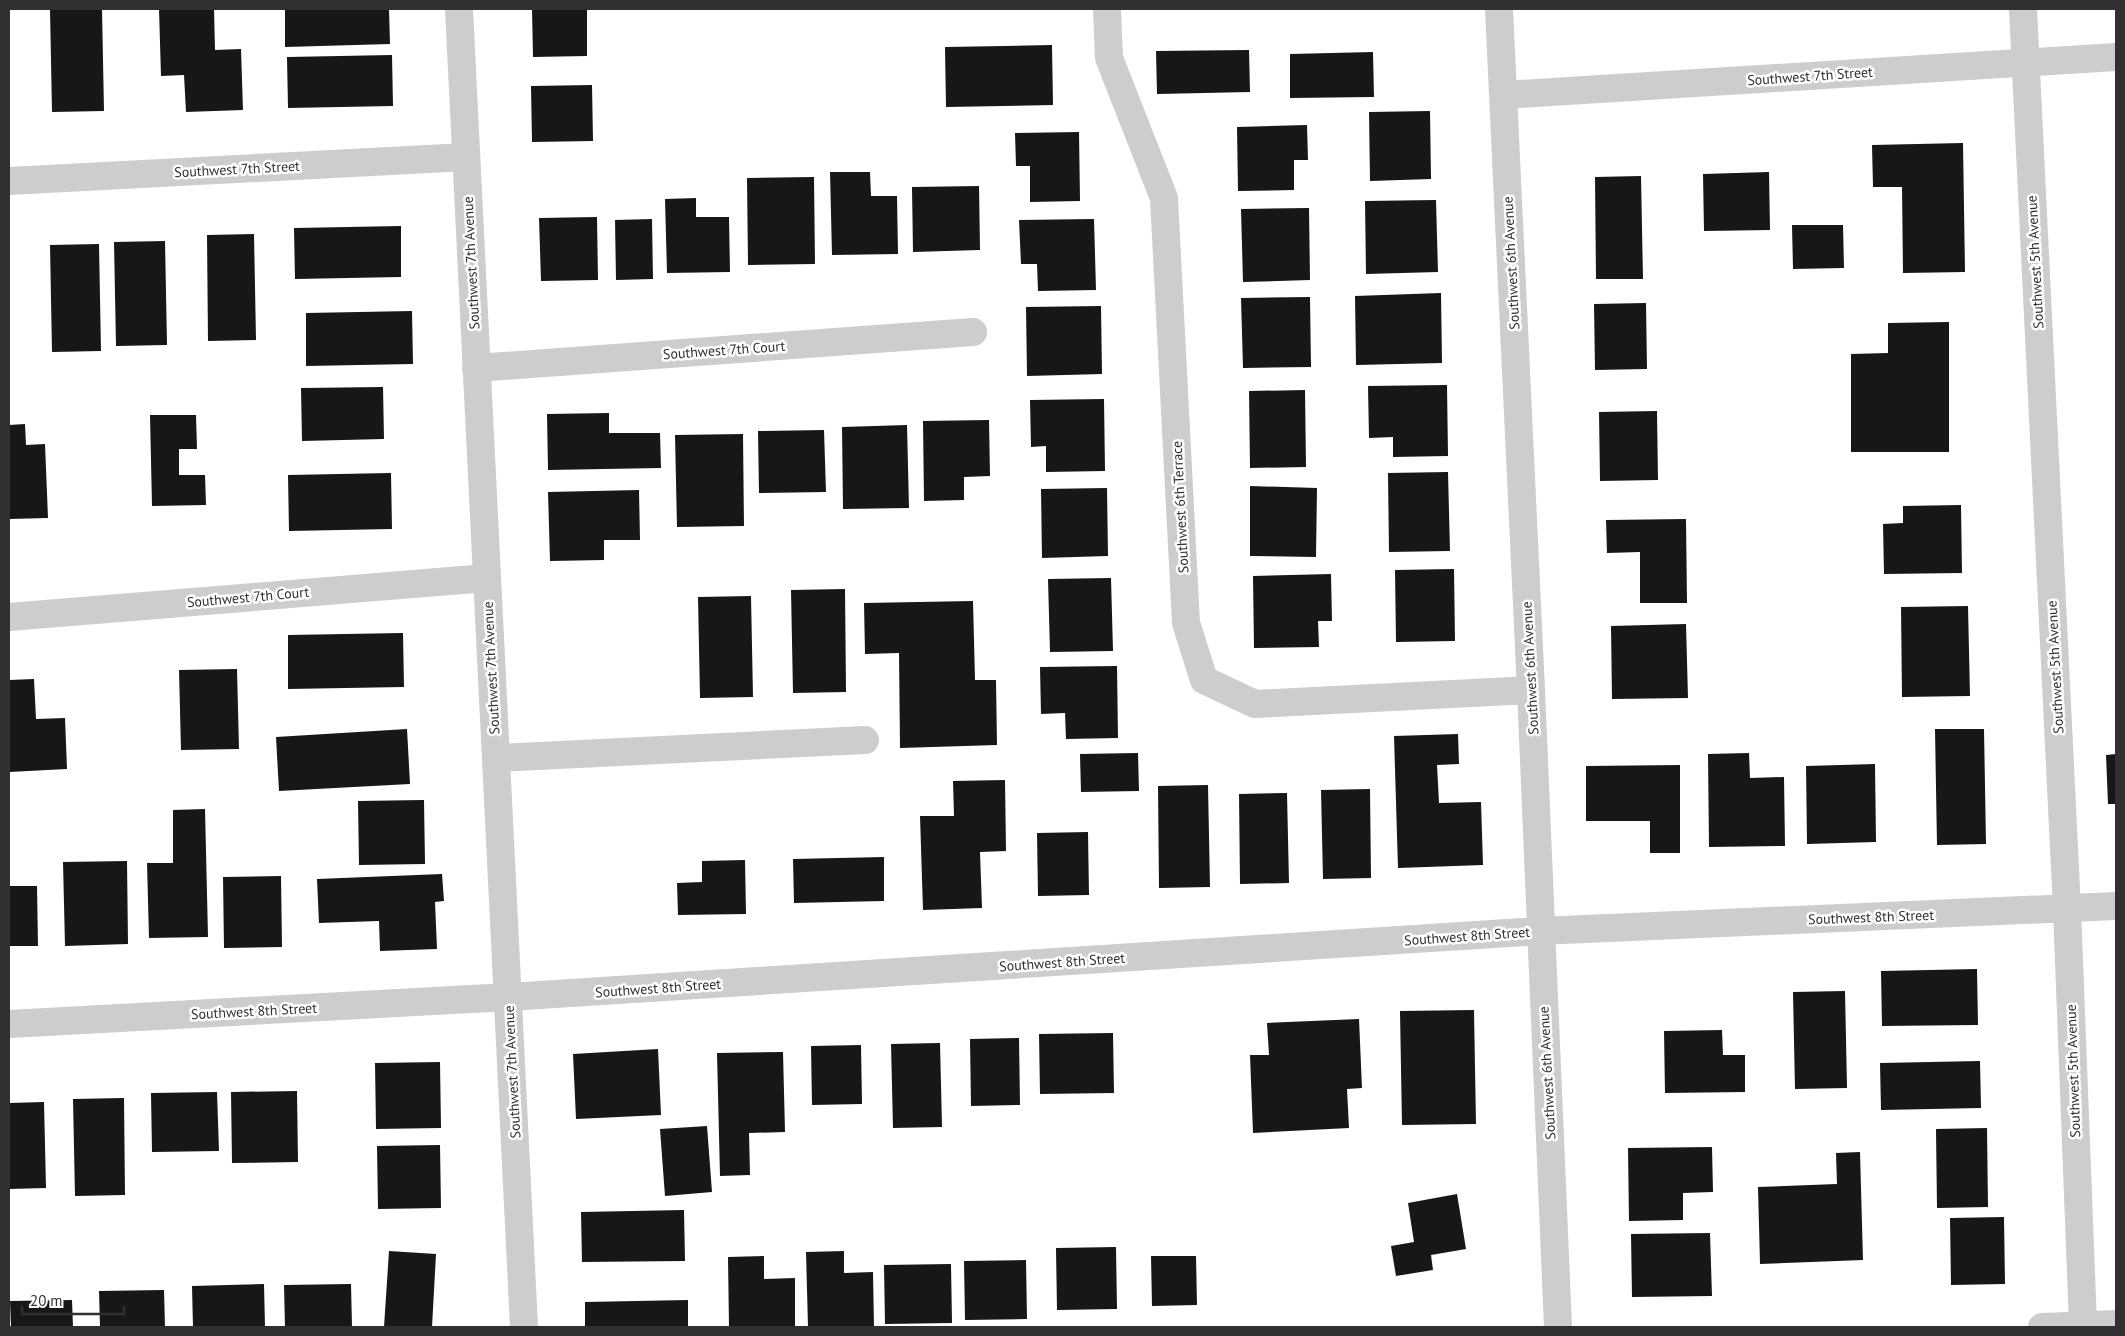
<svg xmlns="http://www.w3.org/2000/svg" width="2125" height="1336" viewBox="0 0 2125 1336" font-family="'PT Sans',sans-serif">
<rect width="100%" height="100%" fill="#fff"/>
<path fill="#171717" d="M50,9H102L104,111L52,112Z
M159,9H214L215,50L241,49L243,110L186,112L184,75L161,76Z
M285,9H389L390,44L285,47Z
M532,9H587V56L533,57Z
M1052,45L1053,105L946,107L945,47Z
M1249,50L1250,92L1157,94L1156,51Z
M1373,52L1374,97L1290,98V54Z
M392,55L393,106L288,108L287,57Z
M592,85L593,141L532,142L531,86Z
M1430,111L1431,179L1370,181L1369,112Z
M1307,125L1308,160H1294V190L1238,191L1237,127Z
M1079,132L1080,201L1030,202V166H1016L1015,133Z
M1963,143L1965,272L1903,273L1902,187H1873L1872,145Z
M830,172H870L871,196H897L898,254L832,255Z
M1769,172L1770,230L1704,231L1703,174Z
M1641,176L1643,279H1596L1595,177Z
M814,177L815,264L748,265L747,178Z
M979,186L980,250L913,252L912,187Z
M696,198V217H729L730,272L667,273L665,199Z
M1436,200L1438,272L1366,274L1365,201Z
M1309,208L1310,280L1243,282L1241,209Z
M597,217L598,280L541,281L539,218Z
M652,219L653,279L616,280L615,220Z
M1094,219L1096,290L1038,291L1037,264H1021L1019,220Z
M1792,225H1843L1844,268L1793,269Z
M401,226V277L295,279L294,228Z
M254,234L256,340L208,341L207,235Z
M165,241L167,345L116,346L114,242Z
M99,244L101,351L52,352L50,245Z
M1441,293L1442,363L1356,365L1355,296Z
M1310,297L1311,367L1243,368L1241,298Z
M1646,303L1647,369L1595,370L1594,304Z
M1101,306L1102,374L1027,376L1026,307Z
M412,311L413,364L306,366V313Z
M1949,322V452H1851V354L1888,353V323Z
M1447,385L1448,456L1393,457V437L1369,438L1368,386Z
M383,387L384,439L302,441L301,388Z
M1305,390L1306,467L1250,468L1249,391Z
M1104,399L1105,471L1046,472V446L1031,447L1030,400Z
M1657,411L1658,480L1600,481L1599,412Z
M609,413V433H660L661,468L548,470L547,414Z
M150,415H196L197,449H179V475H205L206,505L152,506Z
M989,420L990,476L964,477V500L924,501L923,421Z
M25,424L26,445L45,444L48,518L9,519V425Z
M907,425L909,508L843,509L842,427Z
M824,430L826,492L759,493L758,431Z
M743,434L744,526L677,527L675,435Z
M1448,472L1450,551L1389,552L1388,473Z
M391,473L392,529L289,531L288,475Z
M1250,486L1317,488L1316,557L1250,556Z
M1107,488L1108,556L1042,558L1041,489Z
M639,490L640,540H604V560L550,561L548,492Z
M1961,505L1962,573L1884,574L1883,524L1903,523V506Z
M1686,519L1687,603H1640V552L1607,553L1606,520Z
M1454,569L1455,641L1396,642L1395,570Z
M1331,574L1332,621H1318L1319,647L1254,648L1253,576Z
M1111,578L1113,651L1050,652L1048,579Z
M845,589L846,692L793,693L791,590Z
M751,596L753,697L700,698L698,597Z
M973,601L975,680H996L997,745L900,748L899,653L865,654L864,603Z
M1968,606L1970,696L1902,697L1901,607Z
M1686,624L1688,698L1612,699L1611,626Z
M403,633L404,687L288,689V635Z
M1117,666L1118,738L1066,739L1065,713L1041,714L1040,667Z
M237,669L239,749L181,750L179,670Z
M34,679L36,719L65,718L67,769L9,772V680Z
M407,729L410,784L279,791L276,737Z
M1935,729H1984L1986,844L1937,845Z
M1458,734L1459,764L1437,765L1439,803L1481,802L1483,865L1398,868L1394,736Z
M1138,753L1139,791L1081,792L1080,754Z
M1749,753L1750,778L1784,777L1785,846L1709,847L1708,754Z
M2116,754V804H2108L2106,755Z
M1875,764L1876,842L1807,844L1806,766Z
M1680,765V853H1650V821H1586V766Z
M1005,780L1006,851L980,852L982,908L923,910L920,816H954L953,781Z
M1208,785L1210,887L1159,888L1158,786Z
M1370,789L1371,878L1323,879L1321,790Z
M1287,793L1289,883L1240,884L1239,794Z
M424,800L425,864L359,865L358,801Z
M205,809L208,937L149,938L147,863H173V810Z
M1088,832L1089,895L1038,896L1037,833Z
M884,857V901L794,903L793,859Z
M745,860L746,914L678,915L677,883L702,882V861Z
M127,861L128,944L65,946L63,862Z
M442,874L444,901L435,902L437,949L380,951L379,921L319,923L317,879Z
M281,876L282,947L224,948L223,877Z
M9,886H37L38,946H9Z
M1977,969L1978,1025L1882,1026L1881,971Z
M1845,991L1847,1088L1795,1089L1793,992Z
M1474,1010L1476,1124L1402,1125L1400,1011Z
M1359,1019L1362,1088L1347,1089L1349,1128L1253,1133L1250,1055H1269L1267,1023Z
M1722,1030L1723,1055H1745V1092L1665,1093L1664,1031Z
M1113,1033L1114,1093L1040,1094L1039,1034Z
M1019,1038L1020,1105L971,1106L970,1039Z
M940,1043L942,1127L893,1128L891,1044Z
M861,1045L862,1104L812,1105L811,1046Z
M658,1049L661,1115L576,1119L573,1054Z
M783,1052L785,1132L749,1133L750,1175L720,1176L717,1053Z
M1980,1061L1981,1108L1881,1110L1880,1063Z
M440,1062L441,1128L376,1129L375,1063Z
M297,1091L298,1162L232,1163L231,1092Z
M217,1092L219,1151L152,1152L151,1093Z
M124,1098L125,1195L75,1196L73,1099Z
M44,1102L46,1188L9,1189V1103Z
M707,1126L712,1192L665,1196L660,1129Z
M1987,1128L1988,1207L1937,1208L1936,1129Z
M440,1145L441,1208L378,1209L377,1146Z
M1712,1147L1713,1192L1683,1193V1220L1629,1221L1628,1148Z
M1860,1152L1863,1260L1760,1264L1758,1187L1837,1184L1836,1153Z
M1457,1194L1466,1249L1431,1255L1433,1270L1396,1276L1391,1246L1414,1242L1408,1203Z
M684,1210L685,1261L582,1262L581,1212Z
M2004,1217L2005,1284L1951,1285L1950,1218Z
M1710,1233L1712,1296L1632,1297L1631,1234Z
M1116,1247L1117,1309L1057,1310L1056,1248Z
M389,1251L436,1254L432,1327H384Z
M844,1251V1273L873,1272L874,1327H808L806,1252Z
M764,1256V1279L795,1278V1327H729L728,1257Z
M1151,1256H1196L1197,1305L1152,1306Z
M1026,1260L1027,1319L965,1320L964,1261Z
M951,1264L952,1323L885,1324L884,1265Z
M264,1284L265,1327H193L192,1286Z
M351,1284L352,1327H285L284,1285Z
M164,1290L165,1327H100L99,1291Z
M72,1300L73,1327H11L10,1301Z
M688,1300V1327H585V1302Z"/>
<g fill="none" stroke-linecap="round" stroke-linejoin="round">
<path stroke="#cdcdcd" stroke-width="28" d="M459,9L524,1327
M1107,9L1109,58L1164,198L1186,623L1204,680L1255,704L1531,690
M1499,9L1531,690L1558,1327
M2023,9L2067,909L2083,1325
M1503,95L2116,57
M9,181L466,157
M476,368L973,332
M9,617L487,578
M496,758L865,740
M9,1024L508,997L1540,931L2116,906
M2042,1327L2116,1324"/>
</g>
<g text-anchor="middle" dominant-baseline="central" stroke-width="5" stroke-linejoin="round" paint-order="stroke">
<g font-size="14" fill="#303030" stroke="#fff">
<text transform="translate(1810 76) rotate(-4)">Southwest 7th Street</text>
<text transform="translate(237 169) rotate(-3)">Southwest 7th Street</text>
<text transform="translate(2035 262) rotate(-93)">Southwest 5th Avenue</text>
<text transform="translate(471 263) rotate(-93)">Southwest 7th Avenue</text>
<text transform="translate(1511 263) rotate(-93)">Southwest 6th Avenue</text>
<text transform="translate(724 350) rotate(-4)">Southwest 7th Court</text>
<text transform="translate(1180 507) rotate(-93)">Southwest 6th Terrace</text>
<text transform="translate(248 597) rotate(-5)">Southwest 7th Court</text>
<text transform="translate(2055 667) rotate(-93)">Southwest 5th Avenue</text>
<text transform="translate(491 668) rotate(-93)">Southwest 7th Avenue</text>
<text transform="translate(1530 668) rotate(-93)">Southwest 6th Avenue</text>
<text transform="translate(1871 917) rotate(-2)">Southwest 8th Street</text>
<text transform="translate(1467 936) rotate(-4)">Southwest 8th Street</text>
<text transform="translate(1062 962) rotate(-4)">Southwest 8th Street</text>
<text transform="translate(658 988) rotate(-4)">Southwest 8th Street</text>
<text transform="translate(254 1011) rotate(-3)">Southwest 8th Street</text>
<text transform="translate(2073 1071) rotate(-92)">Southwest 5th Avenue</text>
<text transform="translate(512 1072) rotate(-93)">Southwest 7th Avenue</text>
<text transform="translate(1547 1073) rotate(-93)">Southwest 6th Avenue</text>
</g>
</g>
<rect width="2125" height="1336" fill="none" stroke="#303030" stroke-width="20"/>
<path d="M22 1306v8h102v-8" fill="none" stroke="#303030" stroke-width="2.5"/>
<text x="30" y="1306" font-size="15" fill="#303030" stroke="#ffffff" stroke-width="4" paint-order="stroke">20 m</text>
</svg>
